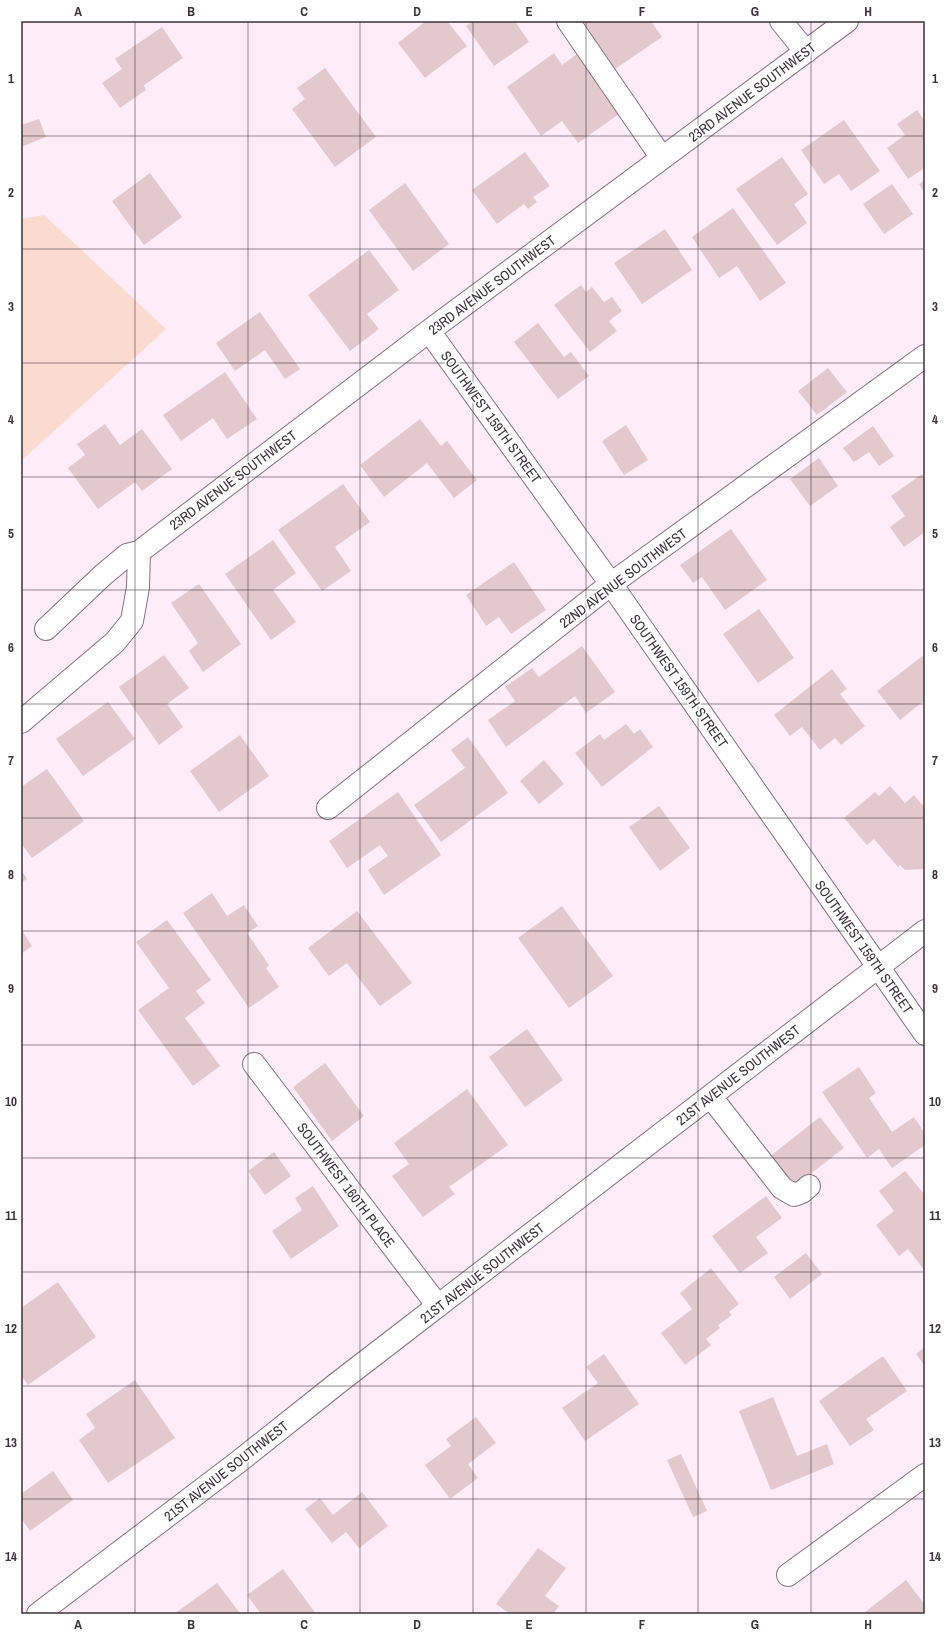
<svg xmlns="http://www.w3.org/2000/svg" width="946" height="1635" viewBox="0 0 946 1635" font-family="'Archivo Narrow',sans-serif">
<rect width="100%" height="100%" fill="#feecf9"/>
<path fill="#fbdad0" d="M44,215L166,329L21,461V219Z"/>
<path fill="#e3c8cd" d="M426,21H447L467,46L425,78L398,43Z
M473,21H515L529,42L494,66L466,26Z
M587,21H651L662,37L615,69L584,23Z
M162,27L183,58L144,85L146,90L120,108L102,83L122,69L115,59Z
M554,53L562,65L577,54L619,114L578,143L562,121L541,136L507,87Z
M325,68L376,137L335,167L292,109L305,99L297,88Z
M917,110L925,121V172L923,169L908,179L887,148L905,135L897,124Z
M39,119L46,137L21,147V125Z
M844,120L880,171L851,191L839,174L824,184L801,150Z
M525,152L550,186L533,197L537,202L528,209L524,204L497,224L472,190Z
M782,157L808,194L794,204L807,223L777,245L736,189Z
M150,173L182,217L144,245L112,201Z
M925,180V193L919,184Z
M405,183L449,244L413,271L369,210Z
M892,184L913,214L884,234L863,204Z
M733,208L786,283L760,301L737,266L719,278L692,237Z
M665,229L692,270L642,304L614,263Z
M369,250L399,290L367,314L379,329L350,351L308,295Z
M581,285L586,292L592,287L604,302L612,297L622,311L609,321L617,331L590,352L554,305Z
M260,312L300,369L285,379L265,350L235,371L216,343Z
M538,323L564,357L571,352L589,376L558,399L514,342Z
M828,368L847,392L817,415L798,391Z
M225,372L257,419L227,439L213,418L181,441L163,415Z
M420,419L441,446L447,441L477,480L454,498L427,463L384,497L360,465Z
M105,424L120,445L142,429L172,469L142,491L135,482L98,509L68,468L85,455L77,444Z
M626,425L648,460L624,475L602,441Z
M873,426L894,456L879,466L869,452L854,462L843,448Z
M819,458L838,486L810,506L790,479Z
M922,474L925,479V532L904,547L890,527L905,516L891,496Z
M343,484L370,522L335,547L351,571L322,591L278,530Z
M731,529L767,580L725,610L702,577L693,583L680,565Z
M273,540L296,573L273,590L296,622L271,640L225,574Z
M514,562L546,610L511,634L499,617L486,626L466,595Z
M199,584L241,644L203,672L189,651L198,643L171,603Z
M759,609L794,658L758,683L723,634Z
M582,646L615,692L586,713L575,696L506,747L488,720L515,701L505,687L532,668L539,677Z
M925,654V700L900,720L877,691Z
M164,655L189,688L167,704L183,727L159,745L119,687Z
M832,669L847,689L840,694L865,726L841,745L835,738L820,750L802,727L790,736L774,715Z
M108,702L135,739L83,776L56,739Z
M626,724L634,734L640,729L653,747L602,787L575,753L600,734L604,740Z
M240,735L269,776L219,812L190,771Z
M468,737L508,793L441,842L414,805L465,768L451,750Z
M544,760L564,784L539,804L520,781Z
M47,769L84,821L32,858L21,843V787Z
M890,786L905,803L914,795L925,808V867L922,869L905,870L900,865L898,867L874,839L867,845L844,818L875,792L879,796Z
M398,792L441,855L384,895L368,870L388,856L380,845L347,868L329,841Z
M659,806L690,848L660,871L629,827Z
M21,870L27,879L21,883Z
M212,893L227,916L244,905L258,926L247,933L269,965L266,968L279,987L249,1008L183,913Z
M562,906L613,976L569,1008L518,938Z
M357,911L412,983L380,1006L347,963L329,976L308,948Z
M167,920L211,980L196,991L205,1003L185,1018L220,1066L193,1086L138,1010L169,988L136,942Z
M21,929L32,946L21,954Z
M527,1029L563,1080L525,1107L489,1057Z
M325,1063L364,1116L332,1141L293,1087Z
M859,1067L876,1093L869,1098L892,1132L914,1117L925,1134V1145L892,1168L879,1149L867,1158L822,1092Z
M467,1089L508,1145L449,1187L455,1194L423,1217L392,1176L409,1164L394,1143Z
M820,1117L844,1148L792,1188L769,1157Z
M274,1152L291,1176L265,1195L248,1171Z
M905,1171L924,1194L925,1193V1271L908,1249L899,1256L876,1225L894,1211L879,1191Z
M313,1186L339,1226L291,1259L272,1231L302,1210L295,1198Z
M766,1196L782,1218L756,1237L768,1253L740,1273L712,1236Z
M806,1253L822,1274L790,1299L774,1277Z
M711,1268L739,1304L729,1312L732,1315L718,1325L720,1328L706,1339L711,1345L685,1365L661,1333L692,1309L680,1293Z
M58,1282L96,1337L28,1385L21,1375V1308Z
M925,1347V1366L916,1354Z
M604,1354L639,1404L585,1441L562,1408L598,1383L586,1367Z
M883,1356L907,1391L866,1419L874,1430L850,1446L819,1401Z
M135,1380L175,1438L108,1483L79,1440L95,1428L86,1414Z
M773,1397L797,1456L827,1444L834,1464L771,1490L739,1411Z
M476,1417L496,1443L468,1464L478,1478L450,1499L425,1465L451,1446L446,1439Z
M681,1454L707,1511L693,1517L667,1460Z
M53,1471L73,1500L30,1531L21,1518V1494Z
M362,1492L388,1526L359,1548L346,1532L332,1543L305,1509L320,1498L333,1515Z
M538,1548L566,1568L545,1596L559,1606L553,1614H510L496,1604Z
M283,1569L316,1614H261L247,1595Z
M906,1580L925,1605V1614H865L864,1613Z
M217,1583L239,1612L236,1614H174Z"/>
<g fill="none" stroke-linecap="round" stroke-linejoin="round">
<defs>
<path id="minor" d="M568,21L662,158
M781,21L806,52
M429,331L611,584L925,1034
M46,629L103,575L127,555L139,552L429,331L847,21
M21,722L115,642L132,621L138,587L139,552
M328,808L611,584L925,356
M254,1064L438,1306
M711,1097L782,1188L794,1195L802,1192L809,1186
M788,1575L925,1475
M38,1614L237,1463L339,1382L925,931"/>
</defs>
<use href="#minor" stroke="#84717f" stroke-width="24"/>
<use href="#minor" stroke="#fff" stroke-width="22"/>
</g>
<path fill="none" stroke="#3a3238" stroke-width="1" stroke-opacity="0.55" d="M135,21V1614M248,21V1614M360,21V1614M473,21V1614M586,21V1614M698,21V1614M811,21V1614M21,136H925M21,249H925M21,363H925M21,477H925M21,590H925M21,704H925M21,818H925M21,931H925M21,1045H925M21,1158H925M21,1272H925M21,1386H925M21,1499H925"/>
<g text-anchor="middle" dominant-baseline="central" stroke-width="3" stroke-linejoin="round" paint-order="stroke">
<g font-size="14" fill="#3a3238" stroke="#fff">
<text transform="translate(752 92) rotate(-37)">23RD AVENUE SOUTHWEST</text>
<text transform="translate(492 285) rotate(-37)">23RD AVENUE SOUTHWEST</text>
<text transform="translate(491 417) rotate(54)">SOUTHWEST 159TH STREET</text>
<text transform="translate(233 480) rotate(-37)">23RD AVENUE SOUTHWEST</text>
<text transform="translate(623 578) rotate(-37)">22ND AVENUE SOUTHWEST</text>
<text transform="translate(679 681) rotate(55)">SOUTHWEST 159TH STREET</text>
<text transform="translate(864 947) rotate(55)">SOUTHWEST 159TH STREET</text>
<text transform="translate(738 1075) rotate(-38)">21ST AVENUE SOUTHWEST</text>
<text transform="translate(346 1185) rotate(53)">SOUTHWEST 160TH PLACE</text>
<text transform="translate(482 1273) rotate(-38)">21ST AVENUE SOUTHWEST</text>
<text transform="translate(226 1471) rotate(-38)">21ST AVENUE SOUTHWEST</text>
</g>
</g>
<rect width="946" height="1635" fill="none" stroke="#ffffff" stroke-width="44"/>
<rect x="22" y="22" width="902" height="1591" fill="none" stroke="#3a3238" stroke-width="1.5"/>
<g font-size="13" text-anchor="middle" font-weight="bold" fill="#3a3238">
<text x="78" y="16">A</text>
<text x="191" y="16">B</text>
<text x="304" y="16">C</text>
<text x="417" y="16">D</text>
<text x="529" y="16">E</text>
<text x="642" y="16">F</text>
<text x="755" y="16">G</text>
<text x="868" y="16">H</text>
<text x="11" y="83">1</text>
<text x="935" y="83">1</text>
<text x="11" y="197">2</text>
<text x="935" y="197">2</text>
<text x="11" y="311">3</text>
<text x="935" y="311">3</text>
<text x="11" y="424">4</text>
<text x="935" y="424">4</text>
<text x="11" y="538">5</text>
<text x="935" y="538">5</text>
<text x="11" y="652">6</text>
<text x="935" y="652">6</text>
<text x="11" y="765">7</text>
<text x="935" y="765">7</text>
<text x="11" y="879">8</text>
<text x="935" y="879">8</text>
<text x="11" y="993">9</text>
<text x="935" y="993">9</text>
<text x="11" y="1106">10</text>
<text x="935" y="1106">10</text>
<text x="11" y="1220">11</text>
<text x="935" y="1220">11</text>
<text x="11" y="1333">12</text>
<text x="935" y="1333">12</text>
<text x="11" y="1447">13</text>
<text x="935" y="1447">13</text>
<text x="11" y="1561">14</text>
<text x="935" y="1561">14</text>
<text x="78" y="1629">A</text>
<text x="191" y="1629">B</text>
<text x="304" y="1629">C</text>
<text x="417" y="1629">D</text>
<text x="529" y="1629">E</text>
<text x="642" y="1629">F</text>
<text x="755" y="1629">G</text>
<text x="868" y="1629">H</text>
</g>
</svg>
